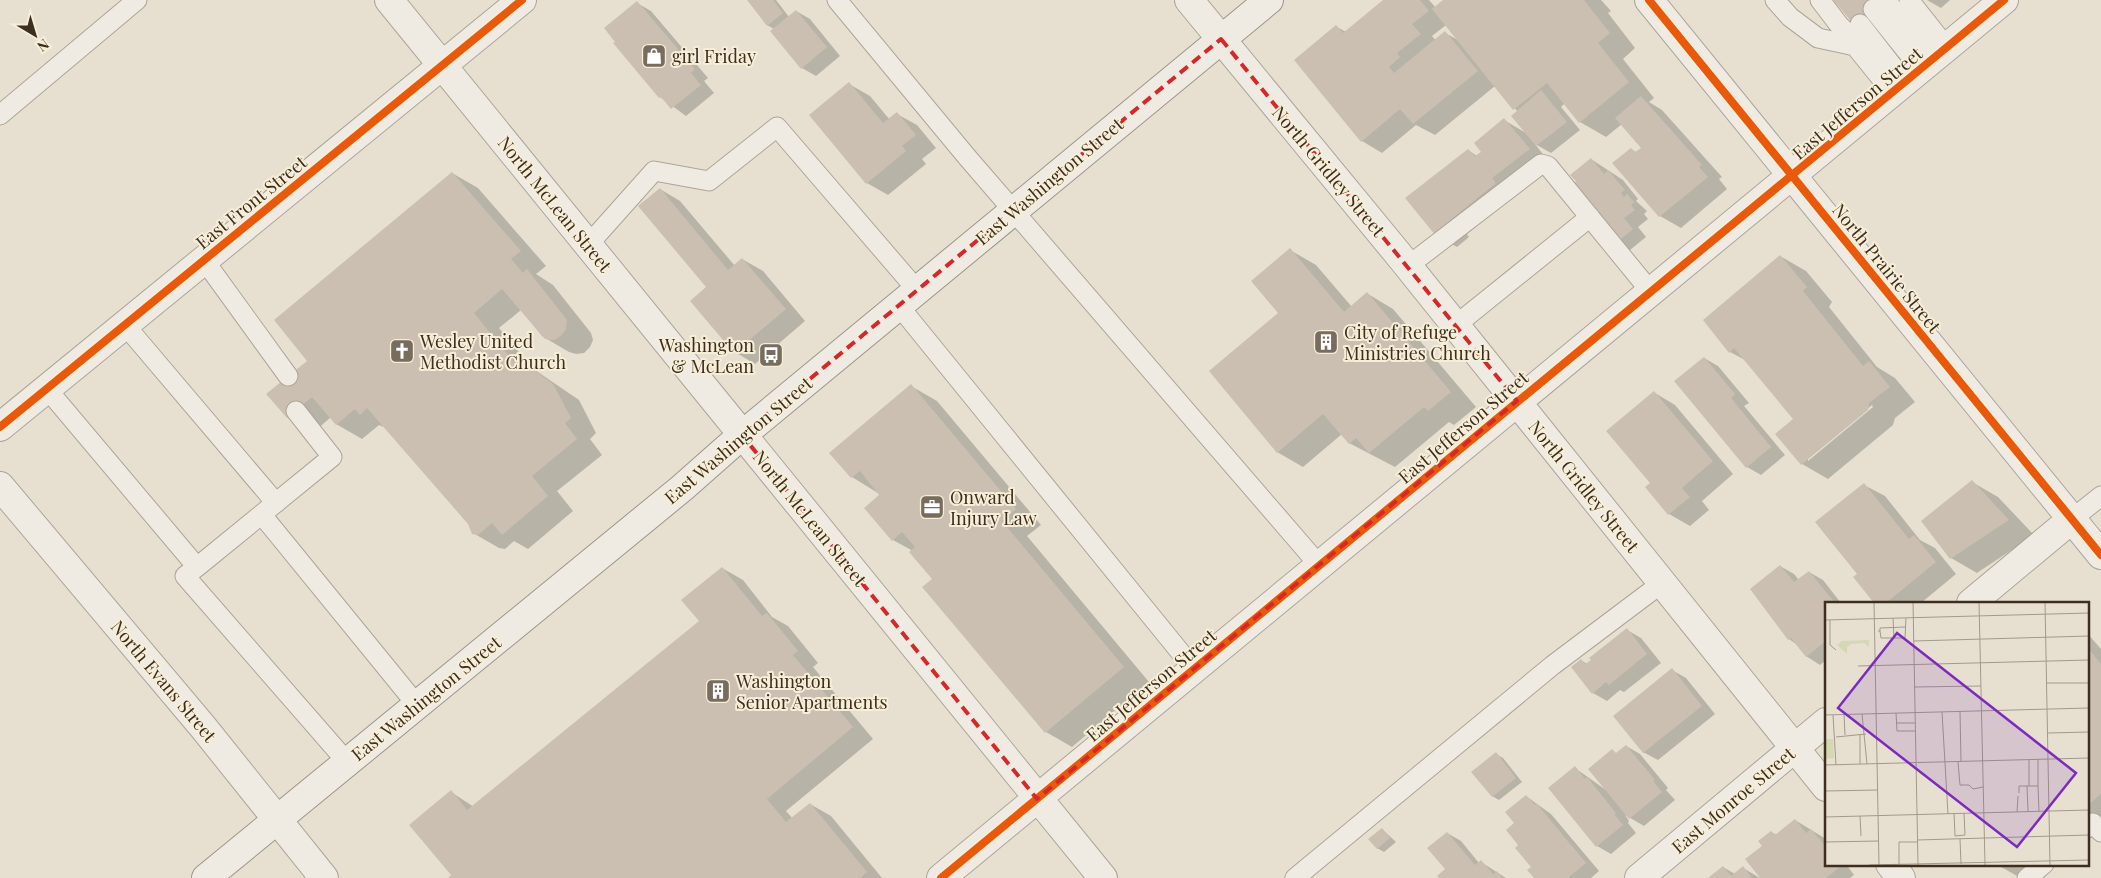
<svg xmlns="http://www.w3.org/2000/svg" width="2101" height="878" viewBox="0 0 2101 878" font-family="'Playfair Display',serif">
<rect width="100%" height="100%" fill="#e7e0d1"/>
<path fill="#0003" fill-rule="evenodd" d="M748,0H776L789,17L796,11L810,19L840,56L816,76L802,68L774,29L767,25Z
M1385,0H1429L1436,8L1445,0H1601L1611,11L1608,13L1635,48L1623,59L1654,98L1649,102L1662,110L1722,177L1719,179L1727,189L1681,228L1660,216L1614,164L1631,149L1637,153L1642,148L1622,124L1606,137L1580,122L1565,103L1561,107L1580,130L1551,153L1535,144L1549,162L1515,195L1467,234L1469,237L1457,247L1436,235L1468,150L1477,156L1483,152L1504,120L1526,133L1518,112L1495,86L1435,135L1416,125L1382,153L1362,141L1337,27L1346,32ZM1446,25L1458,40L1445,33L1436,41L1432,36Z
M1835,0H1908L1887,31L1877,38Z
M1927,0H1950L1941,8Z
M637,3L651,11L708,78L704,81L714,93L686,116L660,97Z
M849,84L870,96L890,120L897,114L917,125L936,148L922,159L926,164L888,195L867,183Z
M1591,159L1623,180L1638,199L1636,201L1647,211L1644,214L1648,219L1638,227L1646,237L1630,250L1616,242Z
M452,173L478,188L546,266L536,274L553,285L591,333L593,340L590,347L584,353L576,354L569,352L542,336L521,310L499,328L532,368L579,400L596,433L590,439L602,455L557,491L573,511L528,549L514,541L505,549L499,548L473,533L469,524L386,428L379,425L362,439L336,424L331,417L314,432L288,417L308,361Z
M660,189L680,201L735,266L742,259L763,271L805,321L755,364L735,352L708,287Z
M1290,250L1316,265L1352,307L1368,294L1393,309L1476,407L1454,425L1449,422L1395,467L1349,443L1342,434L1303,467L1277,452L1280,313Z
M1780,256L1806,271L1832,302L1829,307L1877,367L1895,378L1915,402L1895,418L1893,425L1828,479L1802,464L1777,434L1794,419L1747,361L1730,352ZM1872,405L1873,407L1808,461V458Z
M1704,358L1718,366L1749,403L1744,406L1785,455L1761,475L1747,467Z
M911,386L937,401L1041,525L1027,536L1149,682L1072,747L1046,732L913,551L893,540L881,495L852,477Z
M1655,393L1675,405L1733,474L1702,501L1709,510L1690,526L1669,514L1647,487L1652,484Z
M1972,482L1998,497L2034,535L1977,573L1951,558Z
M1864,485L1885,496L1920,540L1935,548L1956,574L1921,603H1876L1859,574Z
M1780,566L1794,574L1799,580L1809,572L1823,580L1841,603H1826V660L1820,665L1806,656L1796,644L1789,639Z
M722,568L743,580L772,617L788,626L818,663L813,667L873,739L786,811L793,819L810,804L831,816L882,878H450L452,875L451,792L474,807L701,621Z
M1627,630L1641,638L1661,663L1624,692L1620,690L1607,701L1593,693L1581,660L1587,664Z
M2087,633L2101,649V830L2087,841Z
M1672,670L1686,678L1715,714L1658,760L1643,752Z
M1626,746L1640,754L1668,788L1666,790L1675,800L1644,826L1625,815L1629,821L1628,823L1636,833L1611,854L1597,846L1575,768L1606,790L1612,751L1617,754Z
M1496,754L1503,758L1522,782L1499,800L1492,796Z
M1526,796L1551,814L1599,871L1591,878H1536L1533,867L1520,845L1516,823Z
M1795,820L1826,839V864H1846L1854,875L1850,878H1761L1763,846L1771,832L1777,835Z
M1382,829L1396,842L1384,852L1377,848Z
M1447,833L1461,841L1479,863L1481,862L1506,878H1441L1446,869Z
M1996,864H2032L2017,876Z
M1723,867L1735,874L1743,868L1760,878H1711Z"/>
<path fill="#cbbfb2" d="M747,0H773L783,13L767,26Z
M1383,0H1420L1429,11L1412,24L1421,34L1397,53L1400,57L1389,67L1394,73L1445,31L1478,71L1413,124L1400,109L1361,142L1294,60L1336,25L1343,33Z
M1443,0H1584L1610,33L1598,43L1629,82L1579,123L1547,83L1513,110L1432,9Z
M1833,0H1878V5L1856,27Z
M637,1L695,69L691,73L701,85L671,109L661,97L659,98L613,43L615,42L604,28Z
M796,10L827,47L801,69L770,31Z
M849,82L883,123L897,112L916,135L902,146L906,151L866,184L809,115Z
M1541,90L1567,122L1536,146L1511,116Z
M1641,96L1702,165L1699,167L1708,177L1659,217L1612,163L1631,148L1635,152L1641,148L1615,118Z
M1504,118L1530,149L1492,178L1496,183L1448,222L1449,224L1436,236L1405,198L1468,149L1475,156L1481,152L1474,143Z
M1591,158L1604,174L1608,170L1625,190L1621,193L1624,197L1627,194L1634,202L1631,205L1635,210L1624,218L1633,229L1616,243L1572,185L1576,181L1570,175Z
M452,172L521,251L511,259L523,273L527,269L567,320L566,329L561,336L554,340L545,339L502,289L474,313L517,366L523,362L553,384L571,418L565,423L577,439L532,476L548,496L502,535L492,523L478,535L472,534L468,524L367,408L360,415L355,409L336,425L312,397L287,418L266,394L307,361L274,320Z
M660,188L728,270L742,258L786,309L734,353L690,301L706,287L638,206Z
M1290,248L1344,312L1367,292L1451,392L1428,411L1424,407L1369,453L1356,438L1349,444L1323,414L1277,453L1209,371L1278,313L1251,281Z
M1780,255L1807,287L1803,291L1863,366L1869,361L1890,387L1869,403L1868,410L1801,465L1775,434L1793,419L1734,348L1729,353L1703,320Z
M1704,357L1735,394L1731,398L1771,447L1746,468L1674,381Z
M911,384L1016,509L1002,521L1124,667L1045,733L922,587L932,579L909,552L915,547L902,532L892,541L864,508L879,495L860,471L851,478L829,453Z
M1654,391L1713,461L1682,488L1690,497L1668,515L1645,487L1650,483L1606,431Z
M1972,480L2009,520L1950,559L1921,521Z
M1864,483L1909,539L1914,535L1936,562L1886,603H1874L1853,577L1857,574L1815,522Z
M1780,565L1794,582L1809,571L1835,603H1826V641L1806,657L1791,638L1788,640L1750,589Z
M722,567L762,616L767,613L798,651L793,655L853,727L767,799L786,822L810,803L867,872L860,878H448L451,875L409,825L451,790L467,810L699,621L681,600Z
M1627,628L1647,654L1609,685L1606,682L1592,694L1571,667L1581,659L1585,664L1591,660L1589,658Z
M2087,647L2101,664V794L2087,806Z
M1672,668L1702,706L1643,753L1613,716Z
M1626,745L1655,780L1653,781L1662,792L1629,819L1588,769L1612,749L1616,753Z
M1496,752L1516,778L1492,797L1471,772Z
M1575,766L1585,779L1587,777L1616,813L1614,814L1623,825L1596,847L1548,788Z
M1526,795L1535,805L1537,804L1586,863L1568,878H1534L1527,870L1531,867L1515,848L1518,845L1506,830L1514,823L1505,812Z
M1795,819L1806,833L1811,829L1826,847V864L1841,866L1826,878H1760L1745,859L1762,846L1758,841L1771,831L1775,835Z
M1382,828L1390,838L1377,849L1368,839Z
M1447,832L1475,865L1481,860L1493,874L1497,871L1502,878H1439L1437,876L1445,869L1427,848Z
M1723,866L1731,876L1743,866L1752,878H1708Z"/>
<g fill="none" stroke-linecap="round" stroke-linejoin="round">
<defs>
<path id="service" d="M837,0L967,157L1319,565
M1775,0L1790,17L1818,38L1855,46L1893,93
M1820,0L1839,25L1862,47
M1886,0L1933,60
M1909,0L1947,48
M1873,9L1921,69
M1860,24L1905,82
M0,115L137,0
M588,245L654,171L709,181L777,127L917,290
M204,260L288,376
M1408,266L1541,164L1548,166L1651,292
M899,306L1194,669
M125,325L276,503
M1456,325L1590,217
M47,389L197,567L332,457L296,411
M262,515L417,705
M2072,519L2101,496
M197,567L185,576L347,762
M2087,828L2093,823L2101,832
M1295,878L1553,665L1662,583
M2027,878L2044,864"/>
<path id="minor" d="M389,0L1103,878
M1189,0L1403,260L1826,787
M1649,0L2101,555
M0,486L203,727L324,878
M1971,603L2072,519
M1890,864L1901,878
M941,878L2004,0
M1639,878L1826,722"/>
<path id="tertiary" d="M0,427L522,0"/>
<path id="secondary" d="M206,878L682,488L742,435L1269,0"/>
</defs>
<use href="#service" stroke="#ada599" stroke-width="21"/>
<use href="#minor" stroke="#ada599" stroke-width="30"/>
<use href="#tertiary" stroke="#ada599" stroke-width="30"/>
<use href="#secondary" stroke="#9c958a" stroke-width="30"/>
<use href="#service" stroke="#efebe3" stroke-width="19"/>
<use href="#minor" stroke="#efebe3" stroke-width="28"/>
<use href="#tertiary" stroke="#efebe3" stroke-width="28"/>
<use href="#secondary" stroke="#efebe3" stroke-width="28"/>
<defs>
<path id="cycleway" d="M1649,0L2101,555
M0,427L522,0
M941,878L2004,0"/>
</defs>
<use href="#cycleway" stroke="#f7eed8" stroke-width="11"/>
<use href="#cycleway" stroke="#e8590c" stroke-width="8"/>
</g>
<path fill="none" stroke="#d62828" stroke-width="4" stroke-dasharray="10 6" stroke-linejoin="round" d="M1221,39L1517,401L1037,799L742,435Z"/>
<defs>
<symbol id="shop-square" viewBox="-11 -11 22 22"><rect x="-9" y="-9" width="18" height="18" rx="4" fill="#786c5e" stroke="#f7eed8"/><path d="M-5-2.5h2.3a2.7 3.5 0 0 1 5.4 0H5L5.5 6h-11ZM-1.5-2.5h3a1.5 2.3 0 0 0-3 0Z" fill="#fff"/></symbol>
<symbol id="building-square" viewBox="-11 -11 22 22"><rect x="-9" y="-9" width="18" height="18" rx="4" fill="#786c5e" stroke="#f7eed8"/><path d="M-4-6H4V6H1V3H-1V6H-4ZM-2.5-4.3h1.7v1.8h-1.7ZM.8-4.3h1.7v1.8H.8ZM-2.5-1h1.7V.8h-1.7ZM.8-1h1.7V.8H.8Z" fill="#fff"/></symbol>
<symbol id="church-square" viewBox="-11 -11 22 22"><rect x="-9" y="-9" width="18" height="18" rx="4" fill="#786c5e" stroke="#f7eed8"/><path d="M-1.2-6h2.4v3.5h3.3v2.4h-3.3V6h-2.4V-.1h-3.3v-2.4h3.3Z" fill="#fff"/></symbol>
<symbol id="bus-square" viewBox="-11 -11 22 22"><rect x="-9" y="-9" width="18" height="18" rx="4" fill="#786c5e" stroke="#f7eed8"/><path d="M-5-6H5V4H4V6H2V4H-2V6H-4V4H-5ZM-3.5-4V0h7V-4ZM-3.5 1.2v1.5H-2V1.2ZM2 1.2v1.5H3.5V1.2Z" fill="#fff"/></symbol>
<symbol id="office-square" viewBox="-11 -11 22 22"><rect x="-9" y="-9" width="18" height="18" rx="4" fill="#786c5e" stroke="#f7eed8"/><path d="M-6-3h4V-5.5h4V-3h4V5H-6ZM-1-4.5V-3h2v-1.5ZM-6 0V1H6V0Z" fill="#fff"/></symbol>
</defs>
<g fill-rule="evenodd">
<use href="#shop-square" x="640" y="42" width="28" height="28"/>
<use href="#building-square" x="1312" y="328" width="28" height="28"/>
<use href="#church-square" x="388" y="337" width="28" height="28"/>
<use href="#bus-square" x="757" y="341" width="28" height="28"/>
<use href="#office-square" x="918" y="493" width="28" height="28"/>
<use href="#building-square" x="704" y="677" width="28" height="28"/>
</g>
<g text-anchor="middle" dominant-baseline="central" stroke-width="4" stroke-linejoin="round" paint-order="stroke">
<g font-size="18" fill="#3d2e20" stroke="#f7eed8" text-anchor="start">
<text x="672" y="56">girl Friday</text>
<text x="1344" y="332">City of Refuge<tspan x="1344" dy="21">Ministries Church</tspan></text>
<text x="420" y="341">Wesley United<tspan x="420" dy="21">Methodist Church</tspan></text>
<text x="754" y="345" text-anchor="end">Washington<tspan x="754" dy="21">&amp; McLean</tspan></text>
<text x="950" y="497">Onward<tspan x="950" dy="21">Injury Law</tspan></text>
<text x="736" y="681">Washington<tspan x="736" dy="21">Senior Apartments</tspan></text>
</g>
<g font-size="18" fill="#3d2e20" stroke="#f7eed8">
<text transform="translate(1857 103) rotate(-40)">East Jefferson Street</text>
<text transform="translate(1329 171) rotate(50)">North Gridley Street</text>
<text transform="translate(1049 181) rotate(-40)">East Washington Street</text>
<text transform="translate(251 202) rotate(-39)">East Front Street</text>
<text transform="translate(555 204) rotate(51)">North McLean Street</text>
<text transform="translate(1887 268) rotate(51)">North Prairie Street</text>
<text transform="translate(1463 427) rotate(-40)">East Jefferson Street</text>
<text transform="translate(738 440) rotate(-40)">East Washington Street</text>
<text transform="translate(1584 486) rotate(51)">North Gridley Street</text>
<text transform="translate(810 518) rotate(51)">North McLean Street</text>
<text transform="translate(164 681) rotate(50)">North Evans Street</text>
<text transform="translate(1151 685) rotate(-40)">East Jefferson Street</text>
<text transform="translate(426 698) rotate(-39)">East Washington Street</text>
<text transform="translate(1733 800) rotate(-40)">East Monroe Street</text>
</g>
</g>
<g transform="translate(1825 602)">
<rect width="264" height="264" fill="#e7e0d1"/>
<path d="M44,38V45L39,41L26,42L22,45V52L12,43L17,39ZM0,137H8L9,156L0,157Z" fill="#d6d7b3"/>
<path fill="none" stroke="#a3998a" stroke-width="1" d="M49,0L54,263M88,0L93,263M154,0L160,263M220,0L225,263M68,16L69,36H80L81,16M0,18L264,11M5,18V43L11,48M53,29H55L56,36H69M55,29V26L80,25M89,39L264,34M33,64L264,58M222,81H264M90,85L156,84M135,109L136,160M117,110L123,212M71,111L72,129H90M19,112L20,133M37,112L42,162M0,113L264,106M8,113L11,163M71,121H90M223,131L264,130M35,132V162M11,135L41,132M204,158V184M133,160L135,183H144L148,187L158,185M0,163L264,156M202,184L203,209M213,184V157M0,189L53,188M194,191V184H213L214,209M192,210L193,194M129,211L130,234L140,233L139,211M35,214L36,234M0,215L264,208M135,237L136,262M92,238L264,233M0,240L54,239M44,263L264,258M74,263V240H92"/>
<path fill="#7b2cbf" fill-opacity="0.15" stroke="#7b2cbf" stroke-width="2.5" d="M72,31L251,171L192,245L13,106Z"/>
<rect width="264" height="264" fill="none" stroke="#3d2e20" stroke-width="2.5"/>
</g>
<g transform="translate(35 35) rotate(142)" stroke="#f7eed8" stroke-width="4" paint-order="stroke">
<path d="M0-4L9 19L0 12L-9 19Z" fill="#3d2e20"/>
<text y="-8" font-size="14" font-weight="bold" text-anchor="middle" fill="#3d2e20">N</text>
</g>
</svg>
